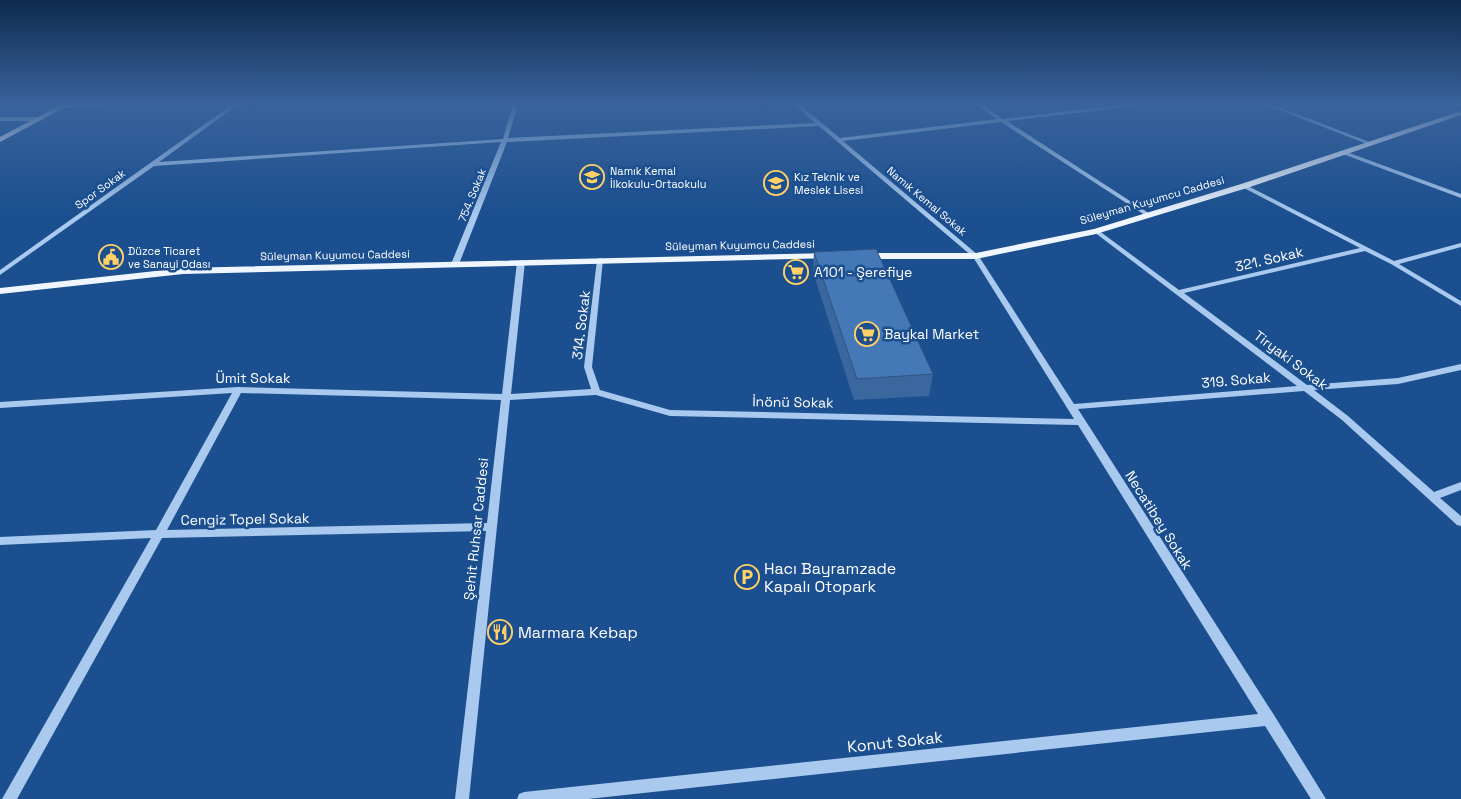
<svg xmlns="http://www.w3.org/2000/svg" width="1461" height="799" viewBox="0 0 1461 799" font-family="'Space Grotesk',sans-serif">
<rect width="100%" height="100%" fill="#1b4f8f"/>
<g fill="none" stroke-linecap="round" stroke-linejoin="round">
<path fill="#a9c9ee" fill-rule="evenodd" d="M75,104H103L100,106L64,108L61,106L64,104Z
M233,104H239L159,162L503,139L513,104H518L508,138L815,123L794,104H799L840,138L997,119L975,104H980L1003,119L1125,104H1138L1136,106L1007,121L1150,214V216L1148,217L1001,122L843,141L978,255L1074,404L1297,386L1094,232V230H1098L1179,290L1360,248L1242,187V185L1244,184L1394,261L1461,243V247L1399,264L1461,301V306L1391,264L1365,251L1184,293L1307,385L1398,378L1461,364V370L1398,384L1314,390L1348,416L1434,492L1461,482V490L1440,498L1461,516V526L1457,525L1342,420L1304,391L1078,409L1274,715L1326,799H1311L1265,726L588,799H517L519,794L524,792L1258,714L1078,425L670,416L596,395L510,400L469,799H455L486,531L162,538L17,799H2L151,538L0,545V537L156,530L232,393L0,408V402L238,387L502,394L517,262L521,260L525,262L511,394L591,389L584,367L597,260L600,258L603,260L592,367L600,390L670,410L1074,419L973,257L819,126L507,142L459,264L455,266L451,264L501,142L154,166L0,275V270ZM241,393L501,400L487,523L167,530Z
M1264,104H1271L1372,143L1367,144Z
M0,117H38L41,119L38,121H0Z
M1340,151H1344L1461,194V198L1340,153Z"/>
<path fill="#f0f6ff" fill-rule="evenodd" d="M62,104H71L0,142V137Z
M1461,111V115L1247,188L1096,234L976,259H864L859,256L864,253H976L1094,229L1241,184Z
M831,253L836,256L835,258L183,274L0,294V288L183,268Z"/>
</g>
<path fill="#3a679d" d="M814,252L933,374L929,396L854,400L813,272Z"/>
<path fill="#4478b7" stroke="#305480" d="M876,249L933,374L857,379L814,252Z"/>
<linearGradient id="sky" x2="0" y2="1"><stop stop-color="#0f2b4f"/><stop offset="0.48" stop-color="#39639b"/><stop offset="1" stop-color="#39639b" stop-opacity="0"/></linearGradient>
<rect width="1461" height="216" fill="url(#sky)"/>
<defs>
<symbol id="school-ring" viewBox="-11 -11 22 22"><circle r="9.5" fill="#1b4f8f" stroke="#ffd166" stroke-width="1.5"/><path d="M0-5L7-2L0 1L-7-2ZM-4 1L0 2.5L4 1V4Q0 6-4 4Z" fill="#ffd166"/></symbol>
<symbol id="civic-ring" viewBox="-11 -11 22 22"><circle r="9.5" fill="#1b4f8f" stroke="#ffd166" stroke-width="1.5"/><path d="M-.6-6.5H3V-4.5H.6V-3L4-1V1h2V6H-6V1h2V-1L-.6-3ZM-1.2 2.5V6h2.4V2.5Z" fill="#ffd166"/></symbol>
<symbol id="supermarket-ring" viewBox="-11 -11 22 22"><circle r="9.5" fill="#1b4f8f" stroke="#ffd166" stroke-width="1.5"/><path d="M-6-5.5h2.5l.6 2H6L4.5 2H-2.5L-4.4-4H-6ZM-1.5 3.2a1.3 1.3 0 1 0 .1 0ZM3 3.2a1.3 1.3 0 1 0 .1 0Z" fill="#ffd166"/></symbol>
<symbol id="parking-ring" viewBox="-11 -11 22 22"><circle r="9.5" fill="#1b4f8f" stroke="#ffd166" stroke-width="1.5"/><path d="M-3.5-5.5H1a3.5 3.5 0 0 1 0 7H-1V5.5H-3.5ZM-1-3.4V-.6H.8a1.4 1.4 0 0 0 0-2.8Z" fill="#ffd166"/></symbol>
<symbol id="restaurant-ring" viewBox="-11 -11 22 22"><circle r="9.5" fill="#1b4f8f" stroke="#ffd166" stroke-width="1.5"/><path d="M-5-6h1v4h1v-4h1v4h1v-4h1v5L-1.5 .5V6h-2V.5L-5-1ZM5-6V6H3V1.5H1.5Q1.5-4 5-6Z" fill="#ffd166"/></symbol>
</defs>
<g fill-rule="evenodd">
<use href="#school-ring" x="578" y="163" width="28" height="28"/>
<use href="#school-ring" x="762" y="169" width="28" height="28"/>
<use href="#civic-ring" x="97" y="243" width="28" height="28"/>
<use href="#supermarket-ring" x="782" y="258" width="28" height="28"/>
<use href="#supermarket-ring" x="853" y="320" width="28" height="28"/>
<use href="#parking-ring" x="733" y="563" width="28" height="28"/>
<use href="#restaurant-ring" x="486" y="618" width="28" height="28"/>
</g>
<g text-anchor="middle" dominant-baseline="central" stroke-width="5" stroke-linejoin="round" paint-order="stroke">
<g font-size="11" fill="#fff" stroke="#1b4f8f" text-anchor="start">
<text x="610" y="171">Namık Kemal<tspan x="610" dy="13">İlkokulu-Ortaokulu</tspan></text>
<text x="794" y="177">Kız Teknik ve<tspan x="794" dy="13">Meslek Lisesi</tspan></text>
<text x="128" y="251">Düzce Ticaret<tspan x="128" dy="13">ve Sanayi Odası</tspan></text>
</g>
<g font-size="11" fill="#fff" stroke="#1b4f8f">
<text transform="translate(100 189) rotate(-36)">Spor Sokak</text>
<text transform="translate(472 195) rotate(-68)">754. Sokak</text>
<text transform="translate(1152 200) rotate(-16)">Süleyman Kuyumcu Caddesi</text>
<text transform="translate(927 201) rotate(40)">Namık Kemal Sokak</text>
<text transform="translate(740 245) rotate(-1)">Süleyman Kuyumcu Caddesi</text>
<text transform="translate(335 255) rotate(-1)">Süleyman Kuyumcu Caddesi</text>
</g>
<g font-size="14" fill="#fff" stroke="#1b4f8f">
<text transform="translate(1269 259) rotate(-13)">321. Sokak</text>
<text transform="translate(581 325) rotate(-83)">314. Sokak</text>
<text transform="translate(1291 360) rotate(37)">Tiryaki Sokak</text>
<text x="253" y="378">Ümit Sokak</text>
<text transform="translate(1236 380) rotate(-5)">319. Sokak</text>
<text transform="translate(793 402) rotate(1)">İnönü Sokak</text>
<text transform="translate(245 519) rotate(-1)">Cengiz Topel Sokak</text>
<text transform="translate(1159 520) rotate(58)">Necatibey Sokak</text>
<text transform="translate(476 529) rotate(-84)">Şehit Ruhsar Caddesi</text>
</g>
<g font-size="14" fill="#fff" stroke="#1b4f8f" text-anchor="start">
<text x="814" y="272">A101 - Şerefiye</text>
<text x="884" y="334">Baykal Market</text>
</g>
<g font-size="16" fill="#fff" stroke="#1b4f8f" text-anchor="start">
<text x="764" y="568">Hacı Bayramzade<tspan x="764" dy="18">Kapalı Otopark</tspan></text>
<text x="518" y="632">Marmara Kebap</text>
</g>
<g font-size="16" fill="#fff" stroke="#1b4f8f">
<text transform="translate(895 742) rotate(-6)">Konut Sokak</text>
</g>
</g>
</svg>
